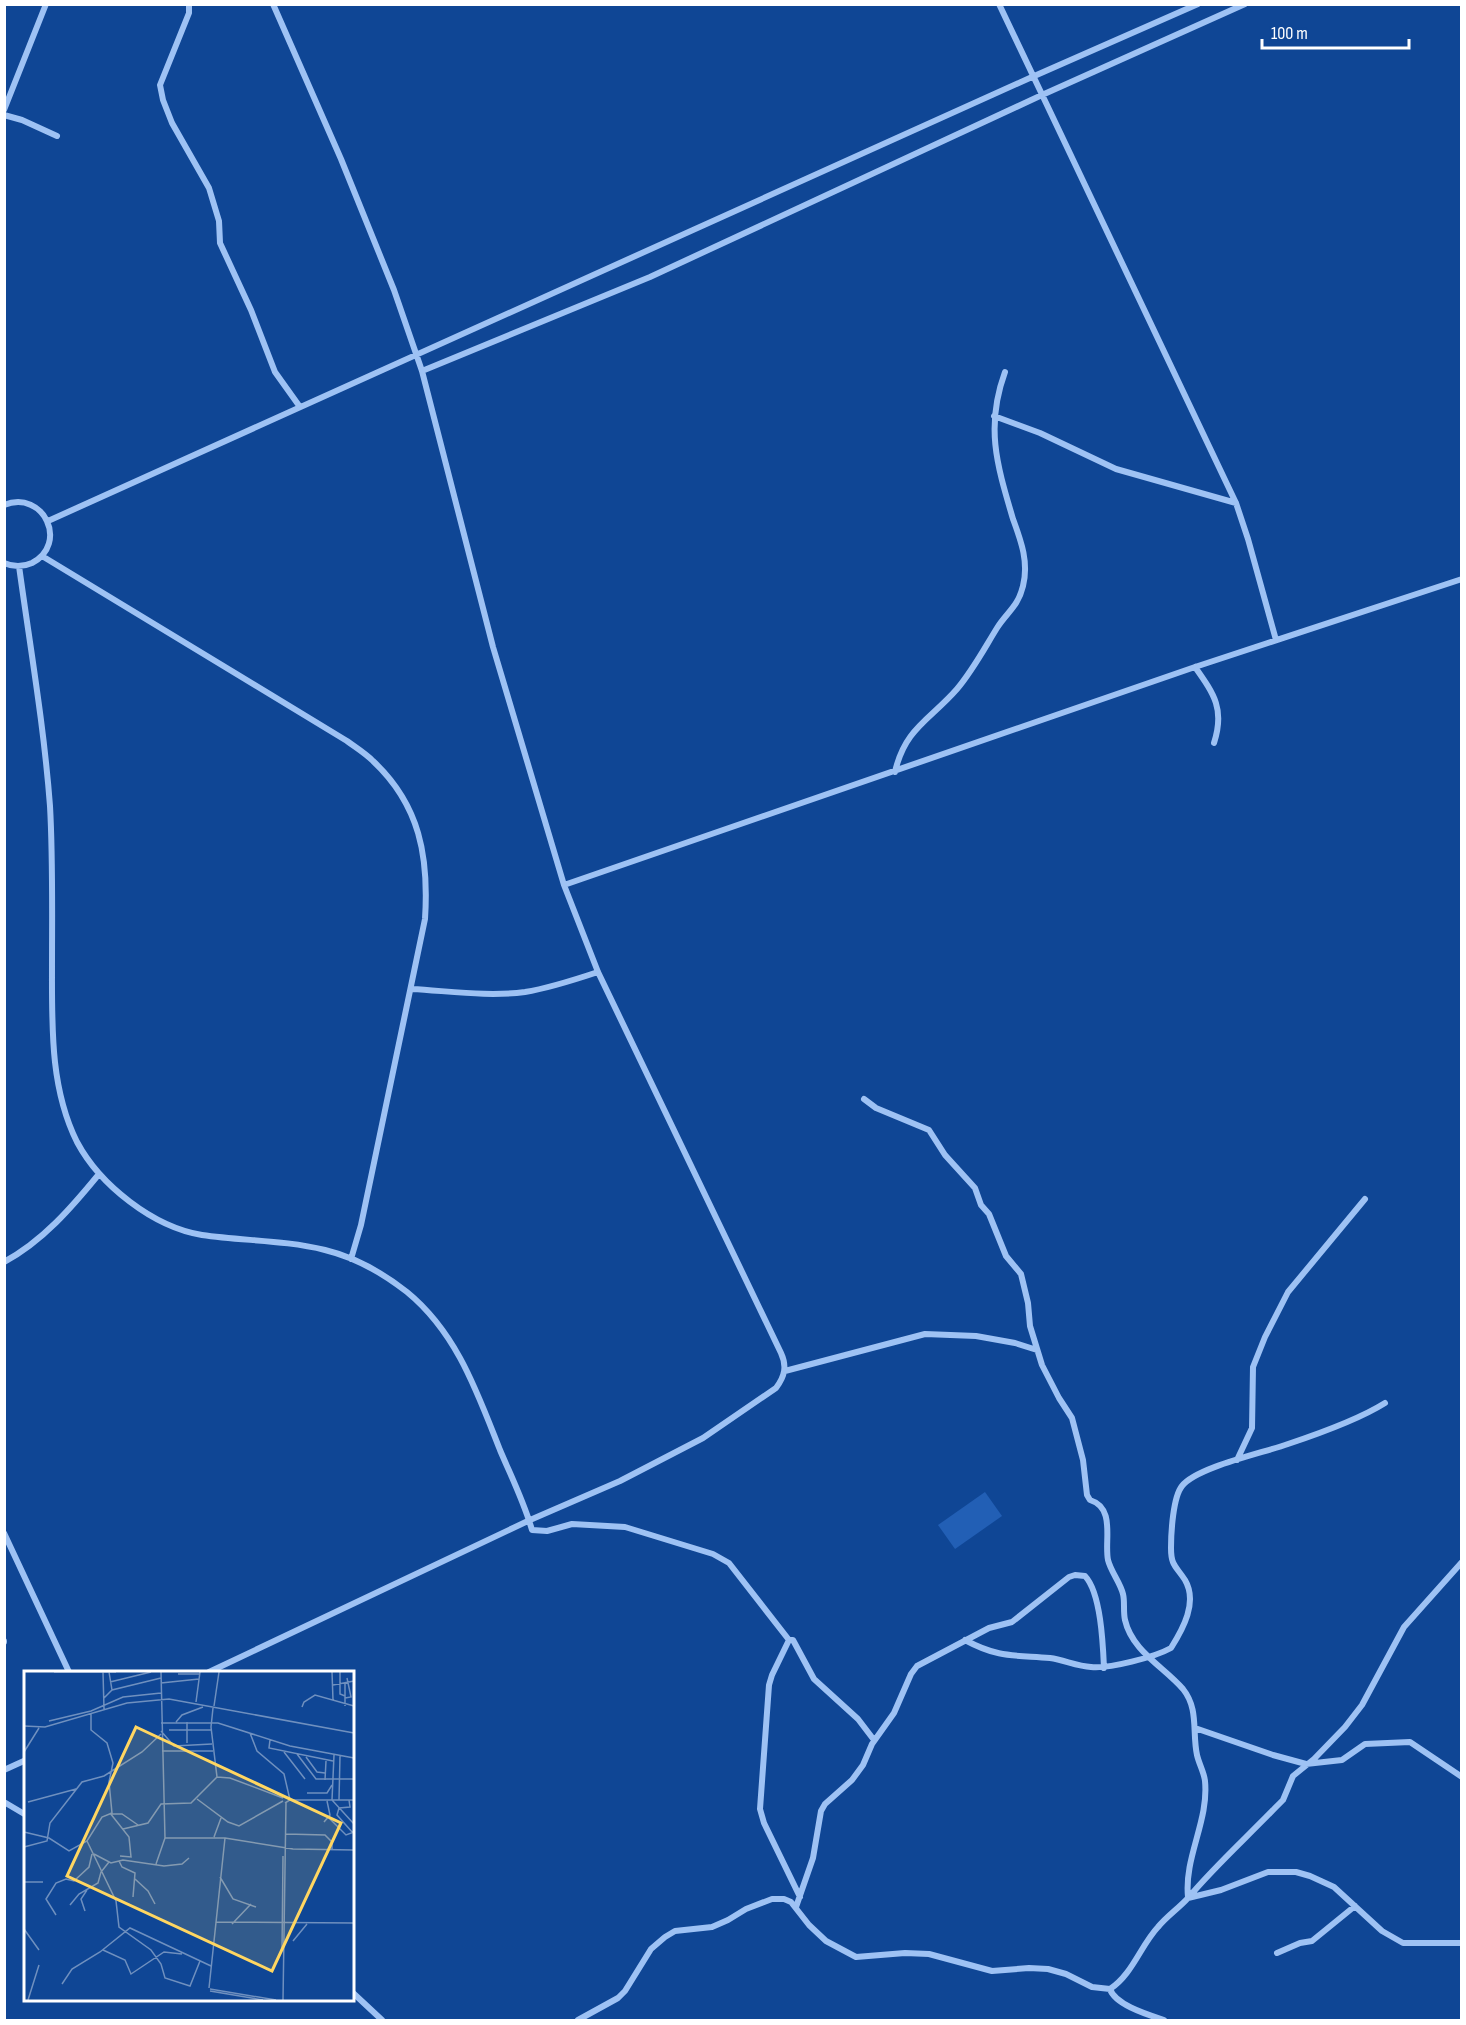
<svg xmlns="http://www.w3.org/2000/svg" width="1466" height="2025" viewBox="0 0 1466 2025" font-family="'Sofia Sans Condensed',sans-serif">
<rect width="100%" height="100%" fill="#0f4695"/>
<path fill="#225fb5" d="M985,1492L1002,1516L955,1549L938,1525Z"/>
<g fill="none" stroke-linecap="round" stroke-linejoin="round">
<path stroke="#9ec2f4" stroke-width="6" d="M189,4V13L160,85L163,100L172,123L209,188L219,221L220,243L251,310L275,372L300,407
M999,4L1236,503L1248,539L1276,640
M4,110L46,4
M4,115L22,120L57,136
M422,371L650,277L1042,95L1245,4
M994,416L1040,433L1116,469L1236,503
M4,505C44,489 69,544 32,563C23,567 13,567 4,563
M48,521L1032,77L1198,4
M42,556L347,741C355,747 365,753 373,761C420,805 429,857 425,919L361,1225L351,1259
M19,566C30,646 44,726 50,806C53,859 52,913 52,966C52,1026 50,1088 77,1142C100,1185 153,1227 202,1235C243,1241 285,1240 325,1250C354,1257 384,1274 407,1292C457,1333 477,1392 500,1450C511,1476 524,1502 532,1530L547,1531L572,1524L625,1527L713,1554L729,1563L789,1640H793L814,1679L858,1719L874,1740
M1195,667C1214,694 1225,709 1214,743
M895,772C905,728 930,720 957,689C973,670 984,649 997,628C1007,612 1018,607 1023,586C1029,562 1021,541 1013,519C997,465 985,427 1005,372
M564,885L1195,667L1462,579
M412,989C449,991 488,997 525,992C550,988 574,980 598,972
M864,1099L876,1108L929,1130L945,1155L975,1188L981,1205L989,1214L1006,1256L1021,1274L1028,1303L1030,1326L1042,1365L1059,1398L1072,1418L1083,1460L1087,1495L1090,1500C1116,1508 1104,1541 1108,1560C1111,1572 1120,1582 1123,1594C1125,1602 1123,1611 1125,1620C1132,1651 1164,1667 1183,1689C1199,1709 1192,1732 1197,1755C1199,1764 1204,1772 1205,1781C1209,1821 1184,1857 1188,1897
M4,1262C43,1241 72,1207 99,1174
M785,1371L925,1334L976,1336L1015,1343L1037,1350
M1237,1460L1252,1428L1253,1367L1265,1337L1288,1292L1365,1199
M4,1533L69,1672
M789,1640L772,1675L769,1685L760,1809L764,1823L800,1897
M965,1640C998,1658 1014,1655 1050,1658C1064,1660 1077,1666 1091,1667C1109,1669 1155,1657 1171,1648C1183,1629 1198,1602 1185,1580C1176,1566 1171,1566 1171,1548C1171,1533 1173,1497 1182,1486C1197,1467 1263,1453 1288,1444C1318,1434 1358,1420 1385,1403
M4,1641V1642
M209,1672L530,1520L620,1481L703,1438L776,1388C785,1376 787,1366 781,1353L598,972L564,885L493,647L422,371L394,290L341,159L273,4
M1195,1728L1273,1755L1306,1764L1342,1760L1365,1744L1410,1742L1462,1777
M4,1770L26,1760
M4,1802L26,1815
M1188,1898L1221,1890L1268,1872H1296L1310,1876L1334,1887L1382,1931L1403,1943H1462
M796,1907L813,1858L821,1811L825,1804L852,1780L863,1765L872,1744L894,1713L911,1674L917,1666L989,1628L1012,1622L1069,1577L1075,1575L1085,1576C1101,1593 1103,1645 1104,1668
M1277,1953L1300,1943L1312,1941L1355,1906
M1110,1989C1115,2005 1149,2015 1164,2020
M352,1992L382,2020
M578,2020L618,1998L625,1991L651,1949L665,1937L675,1931L712,1927L728,1920L746,1909L772,1899H784L791,1902L809,1925L826,1941L856,1957L905,1953L929,1954L992,1971L1029,1968L1048,1969L1066,1974L1092,1987L1110,1989C1132,1975 1141,1945 1158,1927C1167,1916 1179,1908 1188,1898C1215,1866 1246,1838 1275,1808L1283,1800L1293,1776L1314,1759L1345,1727L1362,1705L1404,1627L1462,1562"/>
</g>
<g transform="translate(24 1671)">
<rect width="330" height="330" fill="#0f4695"/>
<path fill="none" stroke="#6f90bf" stroke-width="1.5" d="M30,1H92M79,1L80,38M85,1L88,19M137,1L141,167H201L269,178L330,179M308,1L309,29M316,1V23L321,25M154,3H176M86,11L127,1M137,12L175,8M309,14L330,10M80,27L88,19L137,7M321,27L327,26L323,7M172,31L176,1M190,35L195,1M321,35V13M278,36L280,31L291,24L330,35M189,37L187,56L193,106M25,50L67,40L99,26L137,22M152,51L158,44L179,36M163,51V72M137,52H194L266,75L330,87M0,55L21,56L103,32L145,28L330,62M145,59H187M137,60L150,75L188,73M226,62L233,80L260,103L266,129L261,132M246,69L245,77L309,90M138,80H189M0,81L15,57M260,81L281,108M273,83L292,108H330M310,84L308,129L330,153M282,86L293,101L301,102M301,109L302,90M283,122H303L308,114M173,128L204,151L215,155L259,130M266,129H330M315,129L316,85M4,131L52,118M315,137L313,144L329,162M315,137L326,136L325,129M86,142L105,166L107,186L96,185M87,143H98L114,154M305,147L322,164L330,161M300,151L306,144L303,130M99,158L124,152L137,133L167,132L193,106L206,107L259,127M0,161L25,167L45,180L63,170L78,146L88,142L85,111L89,92L83,72L67,59V43M262,163L301,164L308,171V179M190,166L197,147M63,170L92,230L95,256L127,279L137,293L141,307L166,315L176,290M0,176L23,170L26,152L58,111L80,105L118,81L137,63M70,183L87,192L99,189L140,195L158,193L165,187M95,190L98,196L111,202L109,226M132,193L141,167M196,206L209,228L232,236M111,208L124,220L131,233M0,211H19M46,234L55,223L74,212L77,201L85,191M61,240L57,228L63,219M32,244L22,228L32,212L42,208L50,210L65,196L68,183M192,251L330,252M208,253L227,233M0,258L15,279M269,270L283,253M79,279L101,289L107,303L140,281L158,283M258,280L259,185M38,313L48,298L76,281L106,257L187,295M185,317L201,167M186,318L252,329M186,320L239,329M4,329L15,294M259,329L262,132"/>
<path fill="#ffd661" fill-opacity="0.15" stroke="#ffd661" stroke-width="3" d="M112,56L317,152L248,300L43,205Z"/>
<rect width="330" height="330" fill="none" stroke="#fff" stroke-width="3"/>
</g>
<rect width="1466" height="2025" fill="none" stroke="#ffffff" stroke-width="12"/>
<path d="M1262 39v9h147v-9" fill="none" stroke="#ffffff" stroke-width="3"/>
<text x="1271" y="39" font-size="18" fill="#ffffff" stroke="#0f4695" stroke-width="4.5" paint-order="stroke">100 m</text>
</svg>
